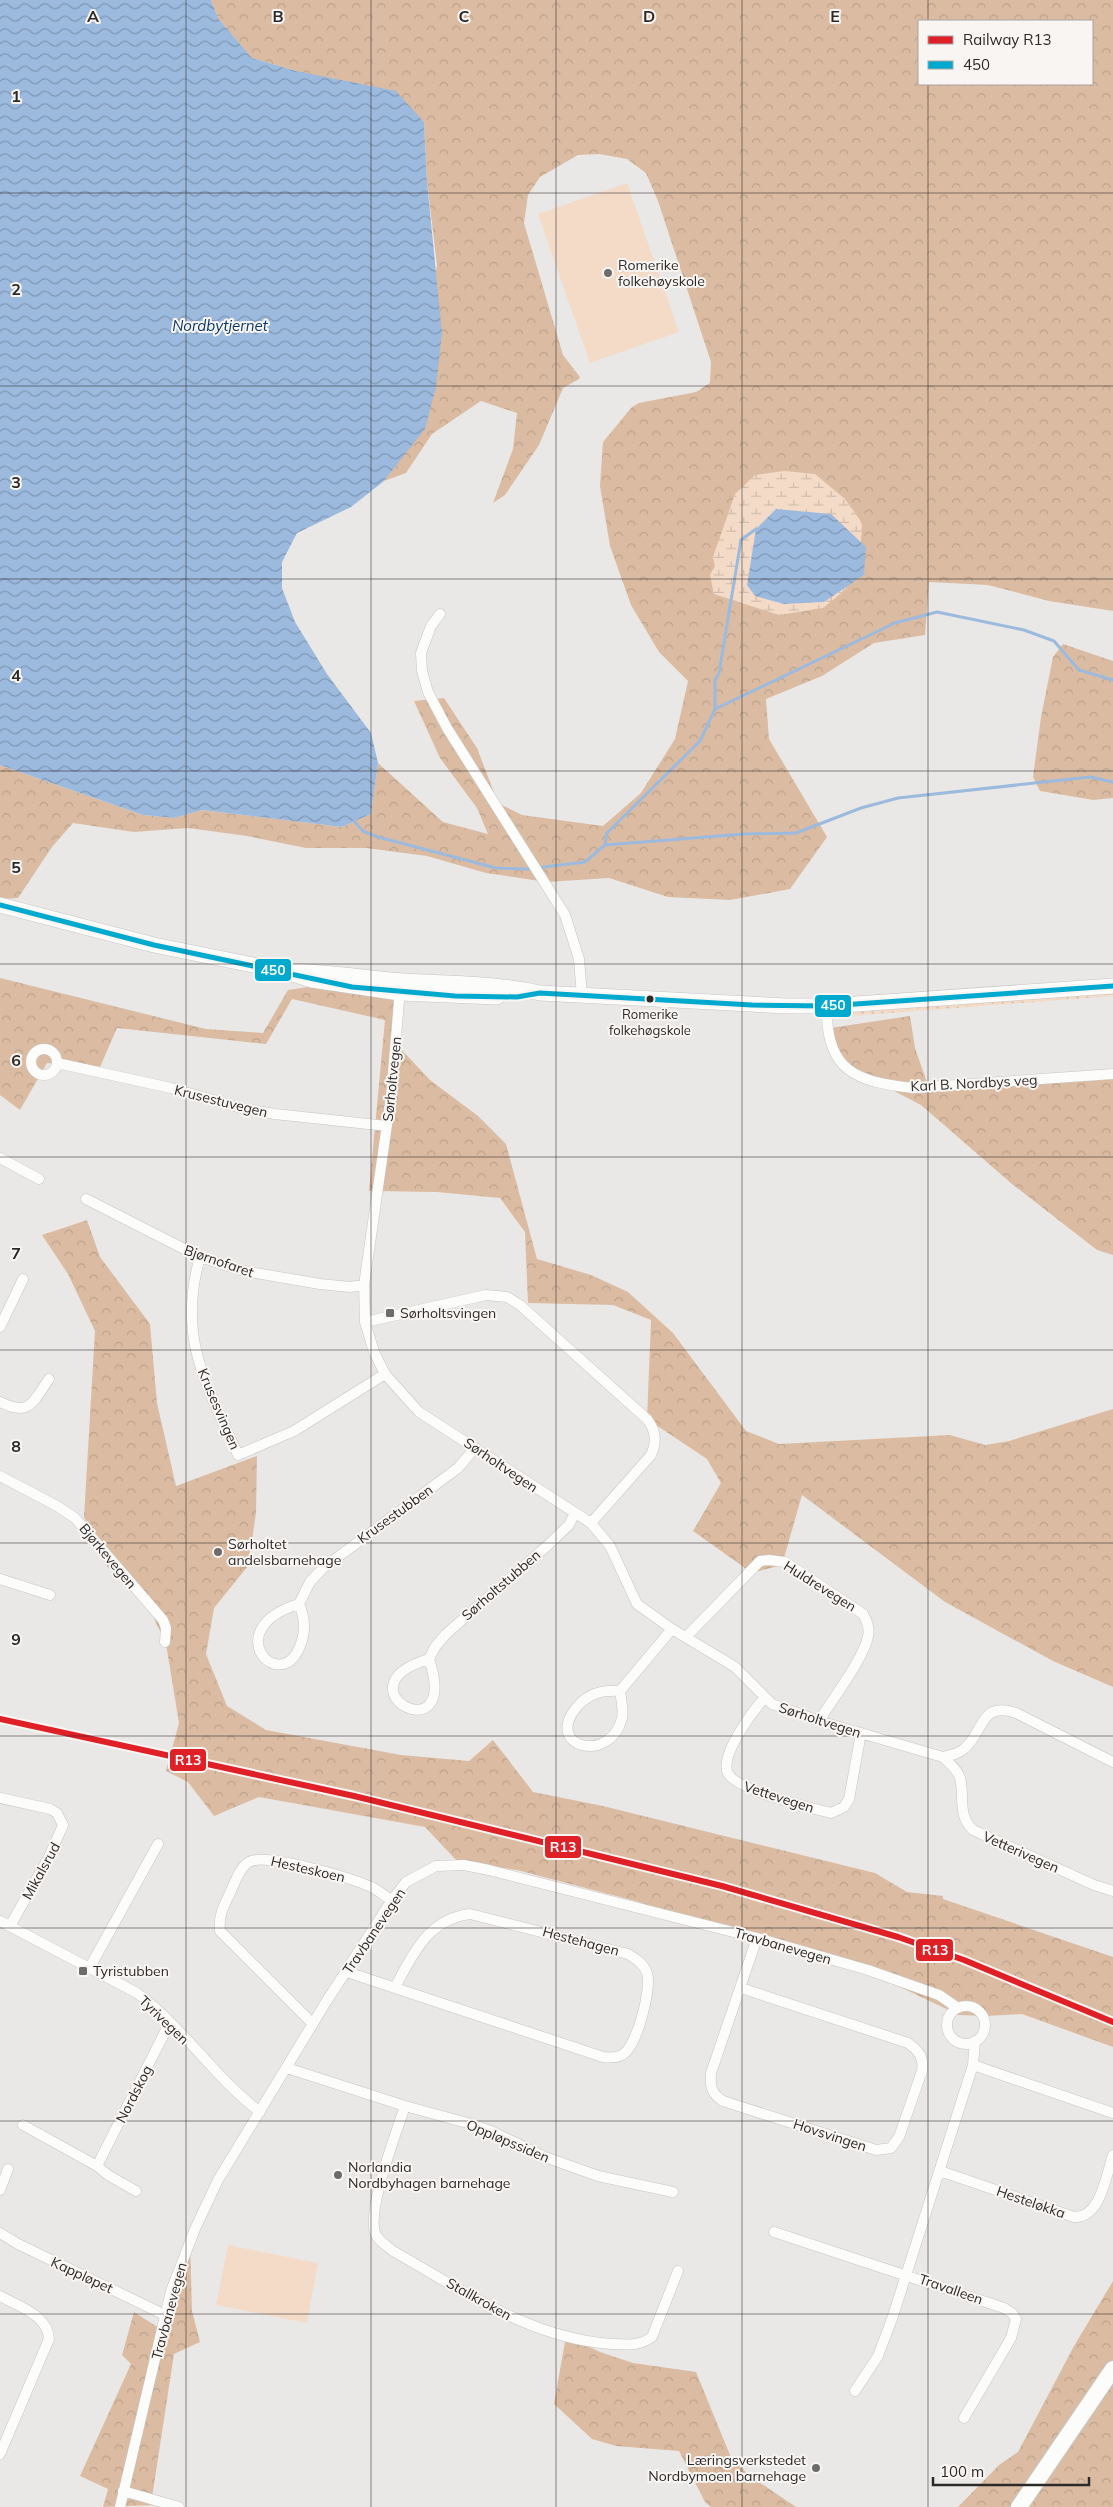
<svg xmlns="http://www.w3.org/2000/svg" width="1113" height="2507" viewBox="0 0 1113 2507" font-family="Mulish,sans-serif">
<defs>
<pattern id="grass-dots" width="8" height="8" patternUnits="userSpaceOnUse" patternTransform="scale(1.25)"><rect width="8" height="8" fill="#f3dbc8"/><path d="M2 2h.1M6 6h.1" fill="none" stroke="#d0bcac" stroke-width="1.8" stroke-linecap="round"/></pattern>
<pattern id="forest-crowns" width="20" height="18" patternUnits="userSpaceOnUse" patternTransform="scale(1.25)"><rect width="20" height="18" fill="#dbbca2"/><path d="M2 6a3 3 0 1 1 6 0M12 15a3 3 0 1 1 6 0" fill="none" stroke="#bca28c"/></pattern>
<pattern id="wetland-marsh" width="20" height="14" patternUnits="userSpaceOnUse" patternTransform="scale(1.25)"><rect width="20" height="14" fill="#f3dbc8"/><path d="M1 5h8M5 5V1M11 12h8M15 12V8" fill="none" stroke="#d0bcac"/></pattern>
<pattern id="water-waves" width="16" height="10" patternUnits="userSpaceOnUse" patternTransform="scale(1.25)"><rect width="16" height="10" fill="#9cbade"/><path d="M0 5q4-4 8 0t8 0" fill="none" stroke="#7f97b4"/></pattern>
</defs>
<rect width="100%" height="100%" fill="#eae8e6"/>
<path fill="url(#grass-dots)" d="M1113,992V996L837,1017L842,1011Z"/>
<path fill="url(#forest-crowns)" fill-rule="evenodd" d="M211,0H1113V611L1049,601L988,585L929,582L925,635L874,643L822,676L766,699L769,739L827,837L790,889L730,900L668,897L609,878L546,882L486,873L427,856L366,848H306L247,836L188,828L134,832L73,823L52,847L18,898L0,899V765L143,815L174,818L202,810L342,827L371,814L378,763L443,822L488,834L477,808L440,758L414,701L444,698L477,748L498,803L522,815L603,826L641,793L675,739L688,681L659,652L631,605L610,546L600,486L603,442L632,407L639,403L696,392L710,383L711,362L658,201L646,173L627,159L599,154L578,155L540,177L528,195L524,223L563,355L580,377L579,379L563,388L539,445L505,495L493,503L513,449L517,413L481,401L432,434L406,473L384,481L403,456L437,265L427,182L424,122L296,71L252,58L218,18ZM919,21H1092V84H919Z
M1063,644L1113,661V798L1093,800L1040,791L1033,777L1041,717L1053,657Z
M0,978L206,1029L263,1033L288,990L335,983L395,997L399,1047L430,1080L478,1116L506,1144L537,1259L591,1275L628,1292L673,1333L746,1431L779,1444L950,1435L985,1445L1009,1441L1113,1409V1687L1053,1661L945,1602L802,1495L782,1565L752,1573L693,1531L721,1483L707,1459L647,1419L651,1320L613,1305L528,1303L525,1232L500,1198L437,1192L369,1191L385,1020L292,999L266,1044L117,1028L100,1067L47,1063L20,1110L0,1095Z
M910,1016L915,1048L930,1091L1113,1079V1255L1097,1250L1012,1184L921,1105L871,1079L836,1055L830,1028Z
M87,1220L100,1257L150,1324L157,1403L176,1486L257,1456L256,1513L248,1566L214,1608L206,1654L227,1706L266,1730L401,1755L469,1761L493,1740L533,1792L603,1806L875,1873L907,1892L943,1896V1899L1113,1957V2047L1022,2014L986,2016L959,2015L879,1977L719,1933L639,1902L517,1870L458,1862L425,1827L259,1797L214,1816L188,1782L166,1771L179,1723L166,1644L150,1610L106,1565L84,1517L95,1331L68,1274L42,1235Z
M190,2241L192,2311L200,2342L174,2354L151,2504L157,2505L103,2507L108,2489L80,2476L131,2364L122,2355L134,2312L159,2328Z
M1113,2281V2507H958L999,2465L1018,2452L1074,2346Z
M566,2336L600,2352L633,2363L696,2372L732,2460L753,2478L796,2507H711L705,2502L679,2451L616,2446L592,2439L554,2404Z"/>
<path fill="url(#wetland-marsh)" d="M784,471L815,474L845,499L860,520L862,525L860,554L845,590L823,608L779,615L714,594L710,575L715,566L713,557L735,494L755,475Z"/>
<path fill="#f3dbc8" d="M627,183L679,332L590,363L538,214Z
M228,2245L318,2263L307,2323L216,2305Z"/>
<path fill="url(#water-waves)" d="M0,0H211L218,18L252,58L296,71L396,91L424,122L427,182L442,333L436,387L425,429L384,481L351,507L297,533L282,562V588L295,622L327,674L371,733L378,763L371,814L342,827L202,810L174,818L143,815L0,765Z
M776,509L831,514L866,547L864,575L824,602L784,604L755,596L747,585L756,529Z"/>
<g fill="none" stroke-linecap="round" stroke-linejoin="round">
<path stroke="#9cbade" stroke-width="3" d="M715,709L895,623L937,612L1024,630L1054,641L1079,670L1113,680
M354,821L363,831L378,837L496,868L527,869L585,862L605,845L744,834L796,833L861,808L898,798L1090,777L1113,782
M605,845L607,833L700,741L715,709V680L719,673L741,540L756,529"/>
<defs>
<path id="minor" d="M440,614L431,626L421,653L422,671L428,692L447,728L565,915L579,959L582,996
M400,989L391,1097L364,1285L365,1322L374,1352L385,1374L419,1412L591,1523L610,1546L637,1604L672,1629L735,1667L772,1704L819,1721L943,1757C949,1763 958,1770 960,1778C965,1797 957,1815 973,1830L1094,1885L1113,1891
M827,1006C825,1071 856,1082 914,1088L1113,1074
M31 1062a13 13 0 1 1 26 0a13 13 0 1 1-26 0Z
M57,1063L171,1088L241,1108L275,1114L387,1126
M0,1158L39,1179
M86,1199L200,1257L244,1271L320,1284L350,1287L364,1285
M200,1257C177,1337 206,1384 238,1455L294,1431L385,1374
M365,1322L486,1295L507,1297L520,1305L647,1419C656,1431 657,1441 651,1455L591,1523
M0,1327L23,1279
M0,1402C30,1417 33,1402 49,1379
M0,1476L57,1506L75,1518L163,1620L166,1628L165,1642
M0,1579L50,1595
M299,1604C305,1618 306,1632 300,1646C280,1697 217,1629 299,1604L310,1582L323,1568L458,1468L475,1448
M686,1637L760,1561L769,1560L785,1562L863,1614C867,1621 870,1628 868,1636C865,1657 831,1701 819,1721
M429,1659C462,1757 333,1688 429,1659L435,1647L446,1634L547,1546L569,1525L575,1513
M620,1691C621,1700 624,1710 622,1718C611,1764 544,1748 576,1708C588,1693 602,1690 620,1691L672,1629
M765,1697C753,1711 722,1752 727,1771C731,1789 811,1808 831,1813L844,1807L849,1799L861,1733
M943,1757C951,1755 959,1754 965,1748C984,1731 980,1701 1016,1713L1113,1762
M0,1798L50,1809L57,1813L63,1825L49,1857L10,1926
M0,1921L137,1993C183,2027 214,2077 260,2112
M90,1967L158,1844
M347,1972L603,2057C610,2058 616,2058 622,2055C637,2047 652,1988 647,1973C644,1964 636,1959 628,1954L470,1914C428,1919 414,1953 395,1987
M741,1988L908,2043C919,2051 924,2057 922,2071L899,2137L891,2148L876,2150L723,2101C711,2093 710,2087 711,2073L757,1938
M947 2025a19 19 0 1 1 38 0a19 19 0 1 1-38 0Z
M313,2024L220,1931C218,1916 224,1905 231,1891C235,1882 240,1867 249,1862C265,1852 350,1878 369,1886C377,1889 384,1896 392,1900
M973,2065L1113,2113
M287,2068L405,2106L471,2124L493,2132L545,2157L598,2176L673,2192
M405,2106C397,2131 365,2213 376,2235C380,2242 387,2246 393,2251C462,2290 531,2339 612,2344C628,2345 639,2346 652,2337L678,2271
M23,2125L97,2166L108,2175L136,2191
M97,2166L170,2022
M940,2171L1074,2217C1101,2218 1106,2175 1113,2155
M0,2190L8,2169
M774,2232L1004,2308L1012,2313L1016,2319L1011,2338L964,2418
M0,2233L18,2244L165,2315
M0,2296C18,2306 48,2315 49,2339L0,2454
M855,2391L878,2356L893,2316L973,2065L975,2041
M123,2491L179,2507
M120,2507L171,2291L195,2229L218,2180L326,2002L392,1900L406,1882L436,1866L464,1865L489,1870L757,1938L868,1970L939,1995L958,2008"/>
<path id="secondary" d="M0,905L154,945L283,971L312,980L400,993L497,997
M283,971C324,971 363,978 404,981C449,984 496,983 540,993L786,1006H827L1113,986"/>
<path id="primary" d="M1019,2507L1113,2369"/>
</defs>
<use href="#minor" stroke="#c6c5c3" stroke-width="11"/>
<use href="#secondary" stroke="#c6c5c3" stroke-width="16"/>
<use href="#primary" stroke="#c6c5c3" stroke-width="18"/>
<use href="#minor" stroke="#fcfcfb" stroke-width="10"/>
<use href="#secondary" stroke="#fcfcfb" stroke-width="15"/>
<use href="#primary" stroke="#fcfcfb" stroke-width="16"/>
<defs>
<path id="bus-1" d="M0,905L154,945L352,987L455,996L517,997L540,993L752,1005L827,1006L1113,986"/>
</defs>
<use href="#bus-1" stroke="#f9f5f2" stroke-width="9"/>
<use href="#bus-1" stroke="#00a9ce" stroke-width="5"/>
<defs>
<path id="rail-1" d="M0,1719L354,1796L722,1886L898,1937L964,1960L1113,2022"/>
</defs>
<use href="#rail-1" stroke="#f9f5f2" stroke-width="10"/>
<use href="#rail-1" stroke="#df2027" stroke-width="6"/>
</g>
<path fill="none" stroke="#2c2a29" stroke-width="1" stroke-opacity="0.55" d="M186,0V2507M371,0V2507M556,0V2507M742,0V2507M928,0V21M928,84V2507M0,193H1113M0,386H1113M0,579H1113M0,771H1113M0,964H1113M0,1157H1113M0,1350H1113M0,1543H1113M0,1736H1113M0,1928H1113M0,2121H1113M0,2314H1113"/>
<g fill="#6e6c6b" stroke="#f9f5f2" stroke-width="2">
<circle cx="608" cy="273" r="5"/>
<rect x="385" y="1308" width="10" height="10" rx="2.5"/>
<circle cx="218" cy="1552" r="5"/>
<rect x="78" y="1966" width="10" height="10" rx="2.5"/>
<circle cx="338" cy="2175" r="5"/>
<circle cx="816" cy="2468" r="5"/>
</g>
<circle fill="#2c2a29" stroke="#f9f5f2" stroke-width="2" cx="650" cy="999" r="4.5"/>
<g text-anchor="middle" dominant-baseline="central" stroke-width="4" stroke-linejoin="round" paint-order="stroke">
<g font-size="13" fill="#2c2a29" stroke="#f9f5f2">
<text x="650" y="1014">Romerike<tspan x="650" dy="16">folkehøgskole</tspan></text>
</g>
<g font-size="14" fill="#2c2a29" stroke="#f9f5f2" text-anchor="start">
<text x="618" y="265">Romerike<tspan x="618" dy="16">folkehøyskole</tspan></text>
<text x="400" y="1313">Sørholtsvingen</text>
<text x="228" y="1544">Sørholtet<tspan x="228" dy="16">andelsbarnehage</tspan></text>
<text x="93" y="1971">Tyristubben</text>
<text x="348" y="2167">Norlandia<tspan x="348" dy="16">Nordbyhagen barnehage</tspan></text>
<text x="806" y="2460" text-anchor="end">Læringsverkstedet<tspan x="806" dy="16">Nordbymoen barnehage</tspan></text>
</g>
<g font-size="14" fill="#2c2a29" stroke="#f9f5f2">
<text transform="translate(392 1079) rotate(-84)">Sørholtvegen</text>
<text transform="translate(974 1083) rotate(-3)">Karl B. Nordbys veg</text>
<text transform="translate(221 1101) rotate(14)">Krusestuvegen</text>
<text transform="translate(219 1261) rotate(19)">Bjørnofaret</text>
<text transform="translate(219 1409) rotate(67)">Krusesvingen</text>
<text transform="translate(501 1465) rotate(34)">Sørholtvegen</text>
<text transform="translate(395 1514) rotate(-36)">Krusestubben</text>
<text transform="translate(108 1556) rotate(50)">Bjørkevegen</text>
<text transform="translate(501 1585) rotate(-41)">Sørholtstubben</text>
<text transform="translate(820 1586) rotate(32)">Huldrevegen</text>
<text transform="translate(820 1720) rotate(18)">Sørholtvegen</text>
<text transform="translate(779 1797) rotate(18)">Vettevegen</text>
<text transform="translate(1021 1852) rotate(24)">Vetterivegen</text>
<text transform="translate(308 1869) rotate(13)">Hesteskoen</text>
<text transform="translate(41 1871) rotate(-61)">Mikalsrud</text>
<text transform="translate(374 1931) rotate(-56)">Travbanevegen</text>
<text transform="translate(581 1941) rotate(15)">Hestehagen</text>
<text transform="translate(783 1946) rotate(16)">Travbanevegen</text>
<text transform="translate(164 2020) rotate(44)">Tyrivegen</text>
<text transform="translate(134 2094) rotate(-63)">Nordskog</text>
<text transform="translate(830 2135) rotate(18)">Hovsvingen</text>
<text transform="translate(508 2141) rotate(23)">Oppløpssiden</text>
<text transform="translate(1031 2202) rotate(19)">Hesteløkka</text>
<text transform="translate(82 2275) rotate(25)">Kappløpet</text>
<text transform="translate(951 2289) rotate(19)">Travalleen</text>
<text transform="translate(479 2299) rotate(29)">Stallkroken</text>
<text transform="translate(169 2311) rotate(-75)">Travbanevegen</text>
</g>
<g font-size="15" font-style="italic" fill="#073968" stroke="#f9f5f2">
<text x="220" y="325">Nordbytjernet</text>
</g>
</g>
<g font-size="16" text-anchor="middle" font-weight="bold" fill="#2c2a29" stroke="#f9f5f2" stroke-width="4" stroke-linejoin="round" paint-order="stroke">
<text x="93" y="22">A</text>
<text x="278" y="22">B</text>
<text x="464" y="22">C</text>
<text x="649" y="22">D</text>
<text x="835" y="22">E</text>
<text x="16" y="102">1</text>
<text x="16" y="295">2</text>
<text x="16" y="488">3</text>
<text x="16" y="681">4</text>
<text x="16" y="873">5</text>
<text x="16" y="1066">6</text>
<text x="16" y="1259">7</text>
<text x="16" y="1452">8</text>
<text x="16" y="1645">9</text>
</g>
<g stroke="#f9f5f2" stroke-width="2">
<rect x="254" y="958" width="38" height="24" rx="5" fill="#00a9ce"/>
<rect x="814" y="994" width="38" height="24" rx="5" fill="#00a9ce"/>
<rect x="169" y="1748" width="38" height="24" rx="5" fill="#df2027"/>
<rect x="544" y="1835" width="38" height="24" rx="5" fill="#df2027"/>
<rect x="915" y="1938" width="39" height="24" rx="5" fill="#df2027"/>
</g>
<g font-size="14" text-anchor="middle" font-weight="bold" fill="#fff">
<text x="273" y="975">450</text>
<text x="833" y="1010">450</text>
<text x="188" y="1765">R13</text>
<text x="563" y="1852">R13</text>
<text x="935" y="1955">R13</text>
</g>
<rect x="918" y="20" width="175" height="65" fill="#f9f5f2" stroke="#a7a4a2"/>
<rect x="928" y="36" width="25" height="8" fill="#df2027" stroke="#a7a4a2"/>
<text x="963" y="45" font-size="15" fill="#2c2a29">Railway R13</text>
<rect x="928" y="61" width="25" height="8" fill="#00a9ce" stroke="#a7a4a2"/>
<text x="963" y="70" font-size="15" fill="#2c2a29">450</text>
<path d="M933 2477v8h156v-8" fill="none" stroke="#2c2a29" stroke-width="2.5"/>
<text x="940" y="2477" font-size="15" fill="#2c2a29" stroke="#f9f5f2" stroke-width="4" paint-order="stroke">100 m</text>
</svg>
